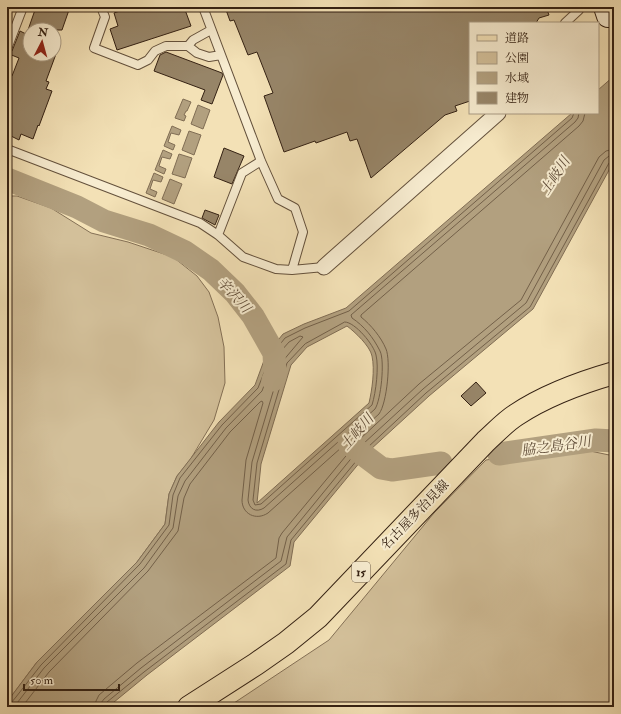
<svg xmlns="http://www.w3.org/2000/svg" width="621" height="714" viewBox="0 0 621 714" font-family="'IM FELL Double Pica','Noto Serif JP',serif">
<rect width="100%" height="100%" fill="#f3e1b6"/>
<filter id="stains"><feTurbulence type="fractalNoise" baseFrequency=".005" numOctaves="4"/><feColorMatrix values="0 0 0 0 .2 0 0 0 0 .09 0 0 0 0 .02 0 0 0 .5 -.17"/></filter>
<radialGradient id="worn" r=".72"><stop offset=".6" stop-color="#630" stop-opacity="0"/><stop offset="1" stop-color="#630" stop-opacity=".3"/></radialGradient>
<path fill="#d3c09a" stroke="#847056" d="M7,196H17L51,208L91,233L128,242L173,257L197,276L209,292L218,317L224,347L225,383L214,420L190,460L177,476L169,494L165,524L137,562L37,662L7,702Z
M571,447L614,456V707H228L329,640L434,513L486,460Z"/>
<path fill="#b2a07f" stroke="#806d54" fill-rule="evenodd" d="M614,76V161L533,309L429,396L370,450L294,542L290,566L147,675L108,707H7V702L37,662L137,562L165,524L169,494L177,476L219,422L255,385L266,355L283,334L304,324L346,308L572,113H598V90ZM347,326C355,332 370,346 372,356C375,370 372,390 369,403L257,503L261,464L291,365L307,347Z
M183,99L191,102L187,111H186L184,115L186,116L184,121L175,118Z
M198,105L210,110L203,129L191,124Z
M172,126L181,130L179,135L171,133L168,142L175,145L173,150L164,146Z
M189,131L201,135L194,155L182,150Z
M163,150L172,154L170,159L162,157L159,166L166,169L164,174L155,170Z
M179,154L192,158L185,178L172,174Z
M154,173L163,177L161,182L153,180L150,189L157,192L155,197L146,193Z
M170,179L182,184L174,204L162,199Z"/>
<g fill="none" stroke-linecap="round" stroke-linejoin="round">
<path stroke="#736049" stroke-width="1" d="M345,322C355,322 374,345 376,355C379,367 376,392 372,405L261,504L255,505L253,500L257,463L287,363L305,344Z
M7,704L11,703L16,697L41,665L140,564L169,525L173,495L180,478L222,425L258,388L270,357L285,338L305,328L349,311L572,118L574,113
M14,707L44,668L144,568L173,528L178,496L185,481L226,428L262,391L274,359L289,342L300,336L303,337L282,362L252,462L248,500C249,509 256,513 264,508L375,409C381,400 385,361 380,351C373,337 364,326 352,318L351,315L575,122L578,118L579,113
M22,707L49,672L148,571L178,531L184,498L190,484L230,432L260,402L262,401L263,403L246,460L242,500C242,514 256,521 268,513L379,414C387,403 391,361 386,349C381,337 371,325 361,317V315L579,126L583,121L585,113
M95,707L96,701L99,695L137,663L276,558L279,538L282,533L360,439L419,384L521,300L599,157L606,151L614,149
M101,707V703L104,699L141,668L281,561L287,537L363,444L423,389L526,303L604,160L609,156L614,155
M106,707L107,702L144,672L286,564L291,540L367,448L426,393L530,307L609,163L614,161"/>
<path stroke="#b2a07f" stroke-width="23" d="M7,179L77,207L104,221L149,235L185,252L211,270L235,293L253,316L274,353L275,376L273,380
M349,444L381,468L392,470L441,463
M499,454L596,440L614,441"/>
</g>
<path fill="#978568" stroke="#342113" d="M36,7H70L62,30H28Z
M131,7H184L191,26L117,50L110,29L118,26L114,13Z
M225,7H546L549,15L539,18L536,23H470V101L455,106L457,111L445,115L371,178L357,139L350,141L347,132L316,143L315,141L284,152L264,96L273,93L257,52L248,55L234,20L230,21Z
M20,31L28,35L30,33V54H56L46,81L49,82L46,89L52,91L39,126L38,125L33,139L21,134L19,140L7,134V75L12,76L19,58L9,54L12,51Z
M166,52L222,73L223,75L212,104L201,100L205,90L154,71L160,55Z
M224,148L244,156L232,184L214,177Z
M205,210L219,215L215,225L202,218Z
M476,382L486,393L471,406L461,396Z"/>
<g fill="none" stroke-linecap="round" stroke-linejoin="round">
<defs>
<path id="lane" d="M101,7L105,17L94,48L138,65L148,60L155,51L166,46H188L197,53L209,57L221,55
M203,7L261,161L278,199L295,208L303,232L292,270
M565,23L579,10L580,7
M188,46L193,40L211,30
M7,49L23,7
M7,149L200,223L218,235L243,257L276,269L292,270L324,267
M218,235L242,173L261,161"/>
<path id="street" d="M324,267L498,113"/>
<path id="secondary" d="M605,7L608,16"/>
<path id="primary" d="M189,707L256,664L286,643L318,617L486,441C495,433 505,422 516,415C546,395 579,383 614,373"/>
</defs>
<use href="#lane" stroke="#64513c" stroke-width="10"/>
<use href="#street" stroke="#64513c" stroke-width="17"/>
<use href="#secondary" stroke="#342113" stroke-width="24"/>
<use href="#primary" stroke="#342113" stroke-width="24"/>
<use href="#lane" stroke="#f7ecd0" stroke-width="8"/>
<use href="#street" stroke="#f7ecd0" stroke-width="15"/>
<use href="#secondary" stroke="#f7ecd0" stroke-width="22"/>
<use href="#primary" stroke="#f3e1b6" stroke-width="22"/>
</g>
<g text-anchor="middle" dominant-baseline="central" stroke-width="4" stroke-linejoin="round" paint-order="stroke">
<rect fill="#f7ecd0" stroke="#6e5e4c" stroke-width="1" x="352" y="562" width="18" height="20" rx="3"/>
<g font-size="12" font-weight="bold" fill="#342113">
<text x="361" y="572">15</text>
</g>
<g font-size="13" fill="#342113" stroke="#f7ecd0">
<text transform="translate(415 515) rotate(-46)">名古屋多治見線</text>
</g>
<g font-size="14" font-style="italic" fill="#604d39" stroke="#f7ecd0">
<text transform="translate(555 176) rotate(-57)">土岐川</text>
<text transform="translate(234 295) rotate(48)">辛沢川</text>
<text transform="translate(357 432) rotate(-49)">土岐川</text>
<text transform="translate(556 446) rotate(-8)">脇之島谷川</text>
</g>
</g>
<rect width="621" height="714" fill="none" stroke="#f3e1b6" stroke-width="24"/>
<rect x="8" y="8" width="605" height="698" fill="none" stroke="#342113" stroke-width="2"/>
<rect x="12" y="12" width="597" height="690" fill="none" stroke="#342113"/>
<rect x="469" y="22" width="130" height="92" fill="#f7ecd0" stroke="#a99b84"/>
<rect x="477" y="35" width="20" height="6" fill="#f3e1b6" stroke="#a99b84"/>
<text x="505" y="42" font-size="12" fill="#342113">道路</text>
<rect x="477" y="52" width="20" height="12" fill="#d3c09a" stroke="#a99b84"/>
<text x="505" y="62" font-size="12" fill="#342113">公園</text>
<rect x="477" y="72" width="20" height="12" fill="#b2a07f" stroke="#a99b84"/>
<text x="505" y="82" font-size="12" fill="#342113">水域</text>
<rect x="477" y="92" width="20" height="12" fill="#978568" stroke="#a99b84"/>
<text x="505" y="102" font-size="12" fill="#342113">建物</text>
<g transform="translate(42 42) rotate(6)"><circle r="19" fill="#f7ecd0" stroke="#a99b84"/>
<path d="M0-3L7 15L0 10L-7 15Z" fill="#8f2418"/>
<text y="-6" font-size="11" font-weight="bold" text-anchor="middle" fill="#342113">N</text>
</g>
<path d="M24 684v6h95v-6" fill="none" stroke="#342113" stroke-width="2"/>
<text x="30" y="684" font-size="12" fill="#342113" stroke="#f7ecd0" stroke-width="3" paint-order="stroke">50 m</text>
<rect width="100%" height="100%" filter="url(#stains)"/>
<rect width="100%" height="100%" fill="url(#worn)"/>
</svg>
